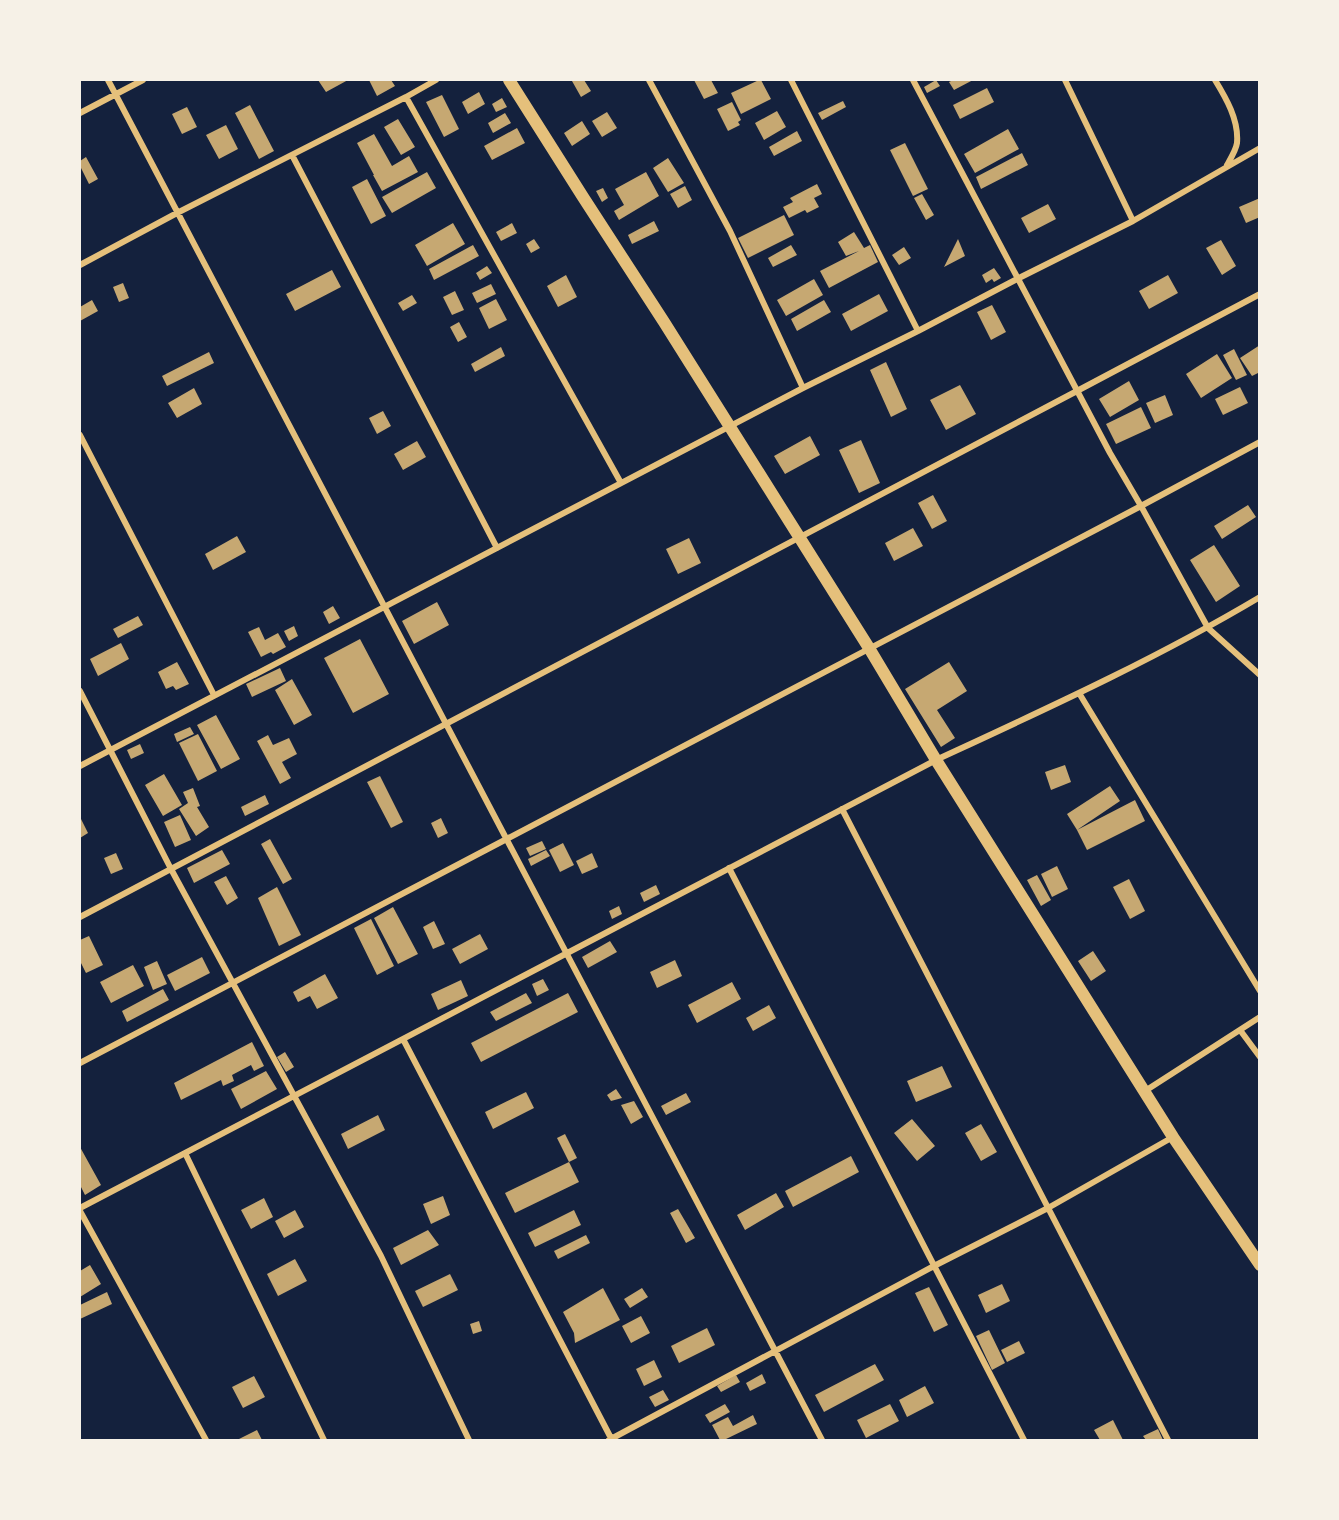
<svg xmlns="http://www.w3.org/2000/svg" width="1339" height="1520" viewBox="0 0 1339 1520" font-family="Lora,serif">
<rect width="100%" height="100%" fill="#14213d"/>
<path fill="#c6a872" d="M318,80H348L326,92Z
M369,80H391L395,86L377,96Z
M575,80H584L591,91L581,97L572,81Z
M694,80H711L718,93L704,99Z
M759,80H761L771,99L741,114L731,93Z
M936,80L940,86L927,93L924,87Z
M953,80H973L954,90L949,82Z
M987,88L994,102L960,119L953,105Z
M479,92L485,104L468,114L462,102Z
M442,95L459,129L444,137L426,102Z
M502,98L507,107L496,112L492,104Z
M843,101L846,107L822,120L818,113Z
M732,102L741,120L738,122L740,125L728,131L717,109Z
M250,105L274,151L259,159L235,113Z
M187,107L197,127L182,134L172,114Z
M777,111L786,127L764,140L755,123Z
M607,112L617,128L602,137L592,121Z
M505,113L511,123L493,133L488,123Z
M398,119L415,147L401,155L384,127Z
M582,121L590,134L572,146L564,133Z
M226,125L238,149L219,159L206,135Z
M517,128L525,143L492,160L484,146Z
M1008,129L1019,149L975,173L964,154Z
M797,131L802,141L774,156L769,147Z
M374,134L392,166L409,156L418,172L382,191L373,175H374L357,143Z
M905,143L928,189L913,196L890,150Z
M1022,153L1028,165L981,189L976,177Z
M86,157L98,179L89,184L80,166V161Z
M668,158L684,183L668,192L653,168Z
M427,172L436,188L392,213L382,197Z
M646,172L659,196L619,220L614,211L624,205L615,189Z
M367,179L386,216L371,224L352,187Z
M817,184L822,194L814,198L819,207L807,213L805,210L789,218L783,207L793,202L790,198Z
M685,186L692,200L678,208L670,194Z
M603,188L608,198L602,202L596,191Z
M922,194L934,215L926,220L914,198Z
M1260,198V217L1246,223L1239,207Z
M1048,204L1056,219L1029,233L1021,218Z
M784,215L794,235L748,258L738,238Z
M654,221L659,231L632,244L628,235Z
M453,223L465,244L427,266L415,245Z
M512,223L517,233L501,241L496,232Z
M854,232L864,248L870,245L878,262L829,288L820,271L859,251L846,256L838,242Z
M534,239L540,248L531,253L526,244Z
M958,239L965,256L944,267Z
M1221,240L1236,266L1222,275L1206,248Z
M473,245L479,256L434,280L429,269Z
M791,245L797,255L773,267L768,258Z
M904,247L911,258L899,265L892,255Z
M487,266L492,273L480,280L476,273Z
M994,268L1001,278L994,282L992,279L986,283L982,275Z
M332,270L341,287L295,311L286,294Z
M566,275L577,297L558,307L547,286Z
M1168,275L1178,293L1149,309L1139,291Z
M814,279L823,295L786,316L777,300Z
M123,283L129,298L119,302L113,287Z
M491,284L496,294L477,303L472,293Z
M455,291L464,310L452,315L443,297Z
M879,294L888,311L851,331L842,314Z
M412,295L417,303L403,311L398,303Z
M496,299L507,320L489,329L479,308Z
M92,300L98,311L80,321V307Z
M824,300L831,312L797,331L791,319Z
M992,305L1006,332L991,340L977,312Z
M459,322L467,337L458,342L450,327Z
M1260,345V372L1252,376L1240,358Z
M501,347L505,356L475,372L471,364Z
M1234,349L1247,375L1236,380L1223,355Z
M209,352L214,363L167,386L162,376Z
M1217,354L1232,378L1201,398L1186,374Z
M886,362L907,409L891,417L870,370Z
M1129,381L1139,400L1110,417L1099,399Z
M960,385L976,414L946,430L930,400Z
M1240,387L1248,403L1223,415L1215,399Z
M194,388L202,404L177,418L168,403Z
M1165,395L1173,415L1155,423L1146,403Z
M1141,407L1151,428L1116,444L1106,424Z
M383,411L391,426L377,434L369,418Z
M810,436L820,455L785,474L774,456Z
M861,440L880,483L859,493L839,450Z
M417,441L426,457L403,470L394,454Z
M933,495L947,521L932,529L918,503Z
M1248,505L1256,517L1222,539L1214,526Z
M913,528L923,546L894,561L885,543Z
M237,536L246,552L213,570L205,554Z
M689,538L701,563L678,574L666,549Z
M1214,545L1240,586L1216,602L1190,560Z
M437,602L449,625L414,644L402,621Z
M333,606L340,618L329,624L323,612Z
M138,616L143,625L118,638L113,629Z
M294,626L298,636L289,641L284,631Z
M259,627L265,640L278,633L286,647L273,654L271,652L261,657L248,632Z
M360,639L389,694L353,713L324,658Z
M121,643L129,659L98,676L90,659Z
M177,662L189,684L176,690L173,686L166,689L158,672Z
M949,662L967,691L937,710L955,738L941,747L905,689Z
M280,668L286,681L252,697L246,684Z
M292,679L312,715L294,725L275,690Z
M216,715L240,759L221,769L197,725Z
M190,727L194,734L177,742L174,734Z
M198,734L217,771L198,781L179,743Z
M268,735L273,745L289,738L297,754L282,762L291,778L280,784L257,741Z
M140,744L144,753L131,759L127,750Z
M1065,765L1071,782L1051,790L1045,772Z
M164,774L182,805L163,816L145,785Z
M380,776L403,822L391,828L367,782Z
M1110,786L1120,801L1077,830L1135,800L1145,821L1087,850L1077,830L1067,814Z
M193,788L200,806L197,807L209,827L196,836L179,809L188,803L183,792Z
M265,795L269,804L245,816L241,807Z
M180,815L191,840L175,847L164,822Z
M80,817L88,833L80,838Z
M441,818L448,833L438,838L431,823Z
M270,839L292,879L283,884L261,844Z
M542,841L546,849L530,856L526,848Z
M563,843L574,865L560,872L549,850Z
M222,850L230,864L194,883L187,868Z
M546,850L550,856L531,866L528,859Z
M116,853L123,869L111,874L104,858Z
M592,853L598,867L582,874L576,861Z
M1057,866L1068,889L1052,897L1041,874Z
M1037,875L1051,900L1041,906L1027,880Z
M226,876L238,898L227,905L214,882Z
M1129,879L1145,911L1130,919L1113,887Z
M656,885L660,894L644,902L640,893Z
M277,887L301,935L279,946L258,898Z
M619,906L622,914L612,919L609,911Z
M393,907L418,954L398,964L374,918Z
M371,919L394,966L377,975L354,928Z
M434,921L445,944L433,949L423,927Z
M480,934L488,949L460,964L452,949Z
M89,936L103,965L86,973L80,961V940Z
M610,941L617,952L588,968L582,957Z
M1093,951L1106,971L1091,981L1078,961Z
M202,957L210,973L175,991L167,975Z
M675,960L682,976L657,988L650,972Z
M157,961L167,984L153,990L144,967Z
M133,965L144,986L111,1003L100,982Z
M325,974L338,998L317,1009L310,996L298,1002L293,992Z
M543,979L549,990L537,996L532,984Z
M461,980L468,996L438,1010L431,994Z
M732,982L741,999L697,1023L688,1005Z
M163,989L169,1000L127,1022L122,1011Z
M526,993L532,1003L496,1021L490,1012Z
M568,993L578,1012L481,1062L471,1043Z
M769,1005L776,1018L753,1031L746,1018Z
M252,1042L264,1066L254,1071L251,1065L232,1075L234,1081L223,1086L221,1080L181,1100L174,1083Z
M285,1052L294,1067L286,1072L277,1057Z
M942,1066L952,1087L916,1102L907,1081Z
M266,1071L277,1089L241,1109L231,1089Z
M616,1089L622,1098L611,1101L607,1095Z
M526,1092L534,1108L493,1129L485,1112Z
M686,1093L691,1102L666,1115L661,1106Z
M634,1101L643,1117L631,1124L621,1105Z
M378,1115L385,1130L348,1149L341,1134Z
M912,1119L935,1146L917,1161L894,1133Z
M981,1124L997,1152L981,1161L965,1133Z
M565,1134L577,1158L569,1162L579,1182L515,1213L505,1193L569,1162L557,1138Z
M80,1147L101,1185L85,1195L80,1185Z
M851,1156L859,1172L793,1207L785,1191Z
M776,1193L784,1207L745,1230L737,1215Z
M443,1196L450,1215L431,1224L423,1204Z
M264,1198L273,1217L251,1229L241,1210Z
M678,1209L695,1238L686,1243L670,1213Z
M295,1210L304,1227L284,1238L275,1221Z
M574,1210L581,1225L535,1247L528,1233Z
M428,1230L439,1245L401,1265L393,1248Z
M586,1235L590,1243L558,1259L554,1251Z
M295,1259L307,1281L278,1296L267,1274Z
M90,1265L101,1284L80,1297V1271Z
M450,1274L458,1290L423,1307L415,1291Z
M1002,1284L1010,1301L986,1313L978,1295Z
M929,1287L948,1325L934,1332L915,1293Z
M603,1288L620,1320L575,1343L574,1333L563,1312Z
M642,1288L648,1297L630,1308L624,1299Z
M107,1292L112,1304L80,1319V1305Z
M641,1316L650,1333L631,1343L622,1326Z
M479,1321L482,1331L473,1334L470,1324Z
M707,1328L715,1345L679,1363L671,1346Z
M989,1330L1005,1363L992,1370L976,1336Z
M1019,1341L1025,1353L1007,1362L1001,1350Z
M654,1360L662,1377L644,1386L636,1369Z
M875,1364L884,1380L824,1412L815,1395Z
M762,1374L766,1383L750,1391L746,1383Z
M736,1375L740,1382L721,1392L717,1386Z
M254,1376L265,1397L243,1408L232,1387Z
M925,1386L934,1403L907,1417L899,1400Z
M663,1390L669,1400L655,1407L649,1397Z
M725,1404L730,1412L710,1423L705,1415Z
M890,1404L899,1421L866,1438L857,1420Z
M753,1415L757,1424L724,1440H720L712,1425L728,1417L733,1426Z
M1113,1420L1123,1440H1100L1094,1430Z
M1158,1429L1163,1440H1146L1143,1436Z
M257,1430L262,1440H237Z"/>
<g fill="none" stroke-linecap="round" stroke-linejoin="round">
<path stroke="#e5c07b" stroke-width="6" d="M108,80L822,1440
M649,80L730,231L803,388
M791,80L918,331
M913,80L1110,453L1141,506L1208,628L1260,675
M1065,80L1133,221
M1215,80C1226,98 1239,120 1237,143C1236,150 1231,158 1227,165
M406,97L621,483
M80,113L143,80
M292,155L497,548
M80,265L177,213L406,97L436,80
M80,435L214,695
M80,691L171,869L381,1256L469,1440
M1079,693L1260,991
M80,766L803,388L918,331L1019,278L1133,221L1260,148
M842,809L1168,1440
M729,868L1024,1440
M80,917L1077,391L1260,294
M1240,1030L1260,1057
M403,1039L612,1440
M80,1063L1141,506L1260,442
M1145,1091L1260,1017
M185,1153L324,1440
M80,1208L936,760C1046,709 1156,659 1260,597
M80,1211L206,1440
M609,1440L934,1266L1048,1208L1173,1137"/>
<path stroke="#e5c07b" stroke-width="12" d="M509,80L583,197L664,322L869,648L936,760L1173,1137L1260,1265"/>
</g>
<rect width="1339" height="1520" fill="none" stroke="#f6f1e7" stroke-width="162"/>
</svg>
